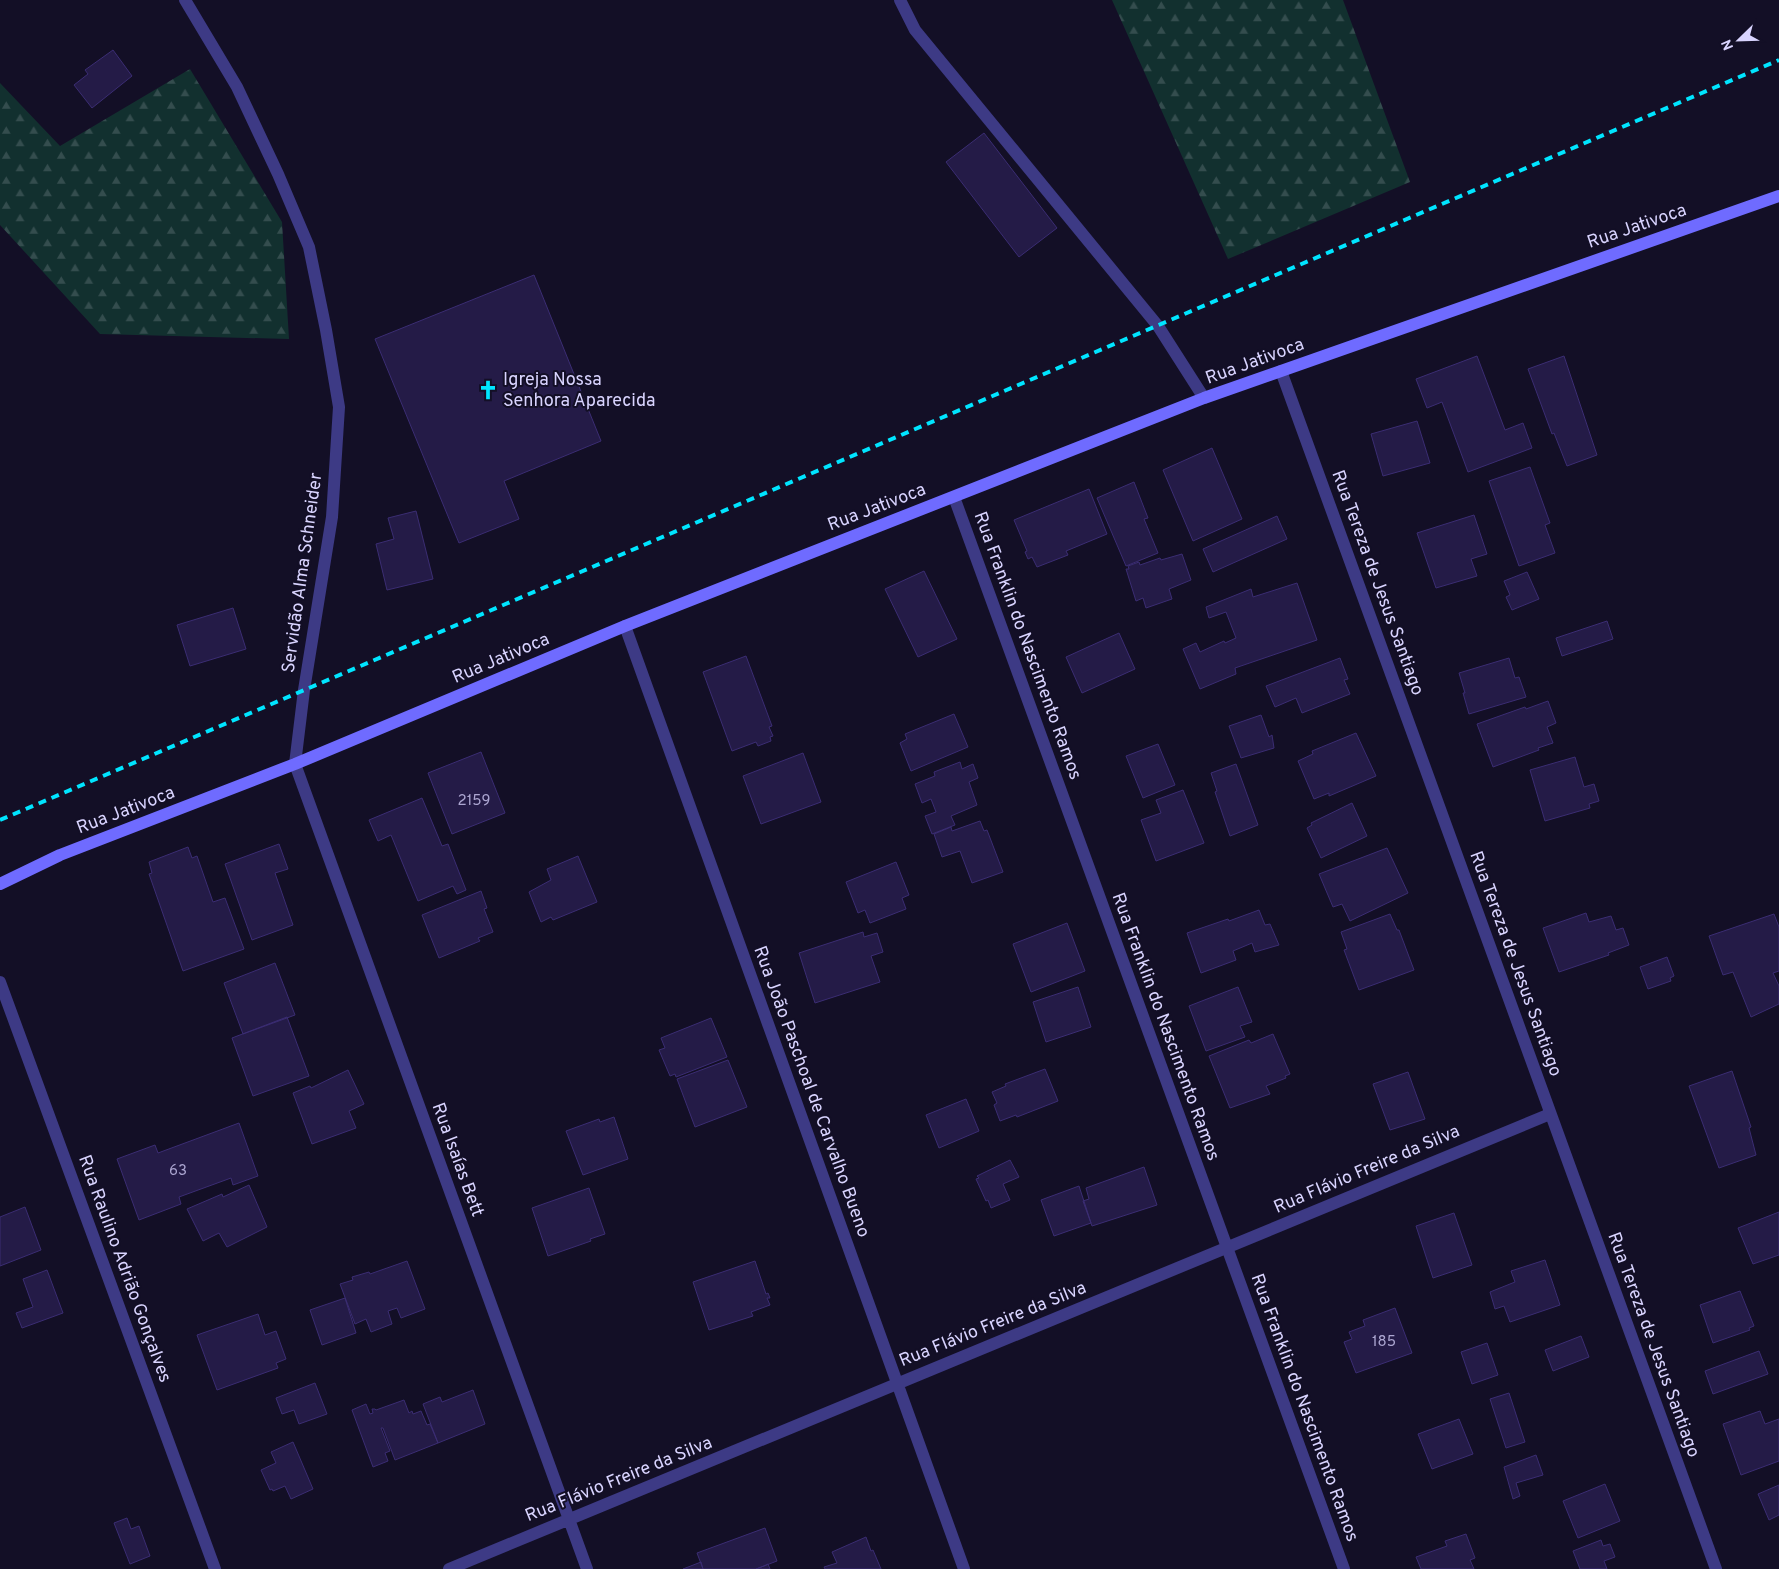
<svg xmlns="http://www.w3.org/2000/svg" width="1779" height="1569" viewBox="0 0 1779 1569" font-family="Overpass,sans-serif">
<defs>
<pattern id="forest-firs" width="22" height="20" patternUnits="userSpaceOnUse" patternTransform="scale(1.25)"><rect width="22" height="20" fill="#12302f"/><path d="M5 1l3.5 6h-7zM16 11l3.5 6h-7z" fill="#344d4e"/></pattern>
</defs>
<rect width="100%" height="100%" fill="#130f26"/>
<path fill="url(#forest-firs)" d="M1112,0H1343L1410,182L1228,259Z
M190,69L282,222L289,339L100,334L0,225V83L60,146Z"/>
<path fill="#241b47" stroke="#3b2d73" d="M113,50L132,76L92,108L74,85L88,74L85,70Z
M984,133L1057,228L1019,257L946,162Z
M534,275L601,441L504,481L519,519L459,543L375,339Z
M1477,356L1505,430L1523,423L1532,448L1468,472L1442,402L1427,408L1416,379Z
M1564,356L1597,455L1567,466L1554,433L1552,434L1528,369Z
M1417,421L1430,463L1383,476L1371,434Z
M1212,448L1242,519L1193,541L1163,470Z
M1530,467L1550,523L1545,525L1555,553L1519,566L1489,481Z
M1134,482L1148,518L1144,519L1158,553L1126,566L1097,498Z
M1089,489L1107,534L1066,551L1068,555L1037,567L1032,557L1028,559L1025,552L1027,551L1014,520Z
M416,511L433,579L387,590L376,544L394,539L388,518Z
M1474,515L1487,554L1471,559L1477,576L1436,588L1417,533Z
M1277,516L1287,539L1213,572L1203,549Z
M1182,554L1191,580L1169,589L1172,599L1146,608L1143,598L1136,601L1126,569H1129L1128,566L1139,562L1140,565L1160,558L1161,560Z
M924,571L957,639L918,657L885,589Z
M1527,572L1539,599L1512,610L1506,597L1510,595L1504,581Z
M1297,583L1317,640L1235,668L1236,674L1200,689L1183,649L1196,643L1200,652L1224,641L1225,643L1236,638L1226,612L1209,618L1206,607L1251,589L1253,597Z
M233,608L246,649L190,666L177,625Z
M1607,621L1613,639L1562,656L1556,638Z
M1119,633L1135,669L1082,693L1066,657Z
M746,656L772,726L769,727L773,736L770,737L771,741L758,746L756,742L732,751L703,672Z
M1340,658L1348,679L1344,680L1350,694L1302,713L1296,698L1275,707L1266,686Z
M1509,658L1515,678L1519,677L1526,697L1469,714L1463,693H1465L1459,673Z
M1548,701L1556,723L1547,727L1553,743L1538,748L1539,750L1493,767L1477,724L1525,707L1526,709Z
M954,714L968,747L911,771L900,743L907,739L905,734Z
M1261,715L1269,737L1272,735L1274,748L1241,758L1229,726Z
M1356,733L1376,776L1329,796V793L1314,799L1298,761L1313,754L1312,751Z
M1158,744L1175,785L1143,798L1126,756Z
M481,752L505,813L452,834L428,773Z
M803,753L821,802L761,824L743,776Z
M1575,757L1584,787L1594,784L1599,801L1589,804L1590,808L1545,821L1530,770Z
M960,762L962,769L973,764L978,778L969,782L977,805L951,816L955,825L932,834L925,816L936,812L931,799L922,803L915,784L935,776L934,772Z
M1236,764L1258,825L1230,836L1215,792L1217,791L1211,773Z
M1183,790L1204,843L1156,861L1141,820L1161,813L1156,800Z
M422,798L442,846L448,844L466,890L457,894L453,886L418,901L391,835L378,841L369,820Z
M1352,803L1367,836L1321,858L1307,828L1312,825L1311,823Z
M980,821L984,831L987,830L1003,872L972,883L960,851L942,857L934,834L951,827L952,831Z
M279,844L288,869L275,873L293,925L252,940L225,864Z
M188,847L192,858L197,856L213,902L225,898L244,949L183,971L149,874L152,873L149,862Z
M1387,848L1408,893L1350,921L1342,904L1333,907L1319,874Z
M578,856L597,902L553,920L551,917L541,922L529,892L551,880L547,869Z
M896,862L909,895L902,898L906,909L870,923L865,910L858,913L846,882Z
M481,891L487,908L484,909L493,932L478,938L480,941L439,958L422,915Z
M1259,910L1265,925L1270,924L1279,945L1255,952L1252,943L1233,951L1236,960L1201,973L1187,933L1228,919L1229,921Z
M1586,913L1589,922L1611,916L1616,930L1623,928L1629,945L1608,953L1609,955L1559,972L1543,928Z
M1390,914L1397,930H1399L1414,970L1359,990L1344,950L1347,949L1341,932Z
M1774,914L1779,927V971L1773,973L1779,986V1004L1751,1017L1733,972L1723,975L1709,936Z
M1067,923L1085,971L1031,992L1013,944Z
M863,932L864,937L877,933L883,952L871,956L880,982L815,1003L799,953Z
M1667,957L1674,976L1670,978L1671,981L1648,989L1640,967Z
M275,963L295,1015L243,1034L224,983Z
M1078,987L1091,1027L1046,1042L1033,1002Z
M1238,987L1252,1022L1240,1026L1245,1037L1206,1051L1189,1006Z
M287,1017L309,1076L253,1096L232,1038Z
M711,1018L727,1057L676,1077L675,1074L670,1076L659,1050L665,1048L661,1038Z
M1273,1034L1290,1074L1285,1076L1286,1078L1266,1086L1270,1094L1230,1108L1209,1056L1249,1040L1251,1043Z
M728,1060L747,1107L695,1127L677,1079Z
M1045,1069L1058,1101L1017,1117L1016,1115L1000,1121L994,1105L997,1103L992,1092L1006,1086L1005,1084Z
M348,1070L364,1104L349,1111L356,1128L312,1144L293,1093L310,1086L311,1088Z
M1732,1071L1751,1127L1749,1128L1756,1155L1719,1168L1689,1086Z
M1408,1072L1425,1119L1390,1130L1373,1084Z
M966,1099L979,1131L939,1148L926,1115Z
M614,1117L628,1159L583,1175L566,1131L599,1119L600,1122Z
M239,1123L258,1176L233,1185L231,1178L179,1197L181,1204L139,1220L117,1159L155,1145L158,1153Z
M1010,1160L1019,1177L1003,1184L1010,1200L991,1208L988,1200L986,1201L976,1179L979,1178L977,1176Z
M1144,1167L1157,1205L1092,1226L1083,1201L1089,1199L1086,1188Z
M249,1185L267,1227L227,1247L219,1233L203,1241L187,1209L222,1194L223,1197Z
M1079,1186L1091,1223L1054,1236L1041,1200Z
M589,1188L605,1234L590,1239L591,1241L548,1256L532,1208Z
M25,1207L41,1250L0,1266V1217Z
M1779,1212V1255L1753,1264L1738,1228Z
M1454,1213L1472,1265L1433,1278L1416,1226Z
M1545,1260L1560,1305L1510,1322L1504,1306L1495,1309L1490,1292L1515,1282L1511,1271Z
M407,1261L425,1309L401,1318L397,1308L388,1311L392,1324L371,1332L366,1319L355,1324L340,1284L353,1280L352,1277L369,1272L370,1274Z
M755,1261L766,1294L768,1293L770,1298H767L770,1305L751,1312L753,1316L709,1330L693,1282Z
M47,1270L63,1313L22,1328L16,1313L33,1307L23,1279Z
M1740,1291L1754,1326L1749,1328L1750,1330L1713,1343L1700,1305Z
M345,1298L356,1333L322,1345L310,1310Z
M1395,1308L1412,1353L1356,1373L1344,1342L1352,1339L1349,1332L1365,1326L1363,1320Z
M258,1314L265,1335L276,1331L286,1359L276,1363L278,1368L217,1390L197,1335Z
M1581,1336L1589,1357L1553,1371L1545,1350Z
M1487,1343L1498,1375L1472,1384L1461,1352Z
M1759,1351L1768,1374L1713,1394L1705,1371Z
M315,1383L327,1414L299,1424L294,1410L282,1414L276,1398Z
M473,1390L485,1424L438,1443L423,1404L440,1397L442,1402Z
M1509,1393L1525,1442L1506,1448L1490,1399Z
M404,1400L409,1413L412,1411L413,1414L421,1411L427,1425L430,1424L438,1443L395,1460L383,1428H381L390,1451L385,1453L388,1461L373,1467L352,1410L366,1404L370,1414L373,1413L372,1409H375L376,1410Z
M1760,1411L1765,1424L1779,1419V1461L1741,1475L1723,1424Z
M1459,1419L1473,1454L1432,1469L1418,1434Z
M293,1442L313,1489L291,1499L285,1486L273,1491L272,1489L270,1490L261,1470L276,1463L271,1452Z
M1536,1455L1543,1475L1516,1483L1520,1496L1513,1499L1504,1467Z
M1605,1484L1620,1521L1578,1538L1563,1501Z
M1779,1485V1515L1769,1520L1758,1494Z
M127,1518L131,1529L139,1526L150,1556L130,1564L114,1523Z
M765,1528L777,1561L756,1569H703L697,1553Z
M1466,1534L1475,1558L1470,1560L1474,1569H1421L1416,1557L1447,1546L1445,1541Z
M866,1537L871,1551L873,1550L881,1569H825L824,1567L837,1563L832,1552Z
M1601,1540L1603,1546L1610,1544L1615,1557L1604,1561L1607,1569H1580L1573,1551Z
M701,1562L703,1569H683Z
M768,1564L770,1569H756L764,1566Z"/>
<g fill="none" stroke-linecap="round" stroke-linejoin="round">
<path stroke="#3d3a85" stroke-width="12" d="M185,0L237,87L278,174L309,247L326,330L339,407L332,517L304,690L295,764L587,1569
M900,0L915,30L1158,326L1204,398
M1281,371L1716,1569
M954,497L1344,1569
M625,626L964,1569
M0,982L215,1569
M449,1569L1550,1114"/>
<path stroke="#6f6bff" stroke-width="12" d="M0,884L60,855L295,764L625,626L1204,398L1779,196"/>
<path stroke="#00e5ff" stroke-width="4" stroke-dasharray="8 6" stroke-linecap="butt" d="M0,820L1779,60"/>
</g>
<defs>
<symbol id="church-bare" viewBox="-9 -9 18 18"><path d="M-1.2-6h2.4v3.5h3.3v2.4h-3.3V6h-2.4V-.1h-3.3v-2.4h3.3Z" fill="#00e5ff" stroke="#130f26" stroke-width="2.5" paint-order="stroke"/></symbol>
</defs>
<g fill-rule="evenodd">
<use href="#church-bare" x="474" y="376" width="28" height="28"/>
</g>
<g text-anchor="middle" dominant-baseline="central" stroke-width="4" stroke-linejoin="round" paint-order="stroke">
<g font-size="15" fill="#aca6d1">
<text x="474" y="801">2159</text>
<text x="178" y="1171">63</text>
<text x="1384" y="1342">185</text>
</g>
<g font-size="18" fill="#d9d4ff" stroke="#130f26">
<text transform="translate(1637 227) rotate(-19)">Rua Jativoca</text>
<text transform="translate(1255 362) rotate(-20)">Rua Jativoca</text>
<text transform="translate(877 508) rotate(-21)">Rua Jativoca</text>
<text transform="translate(303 573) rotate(-82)">Servidão Alma Schneider</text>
<text transform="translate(1377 583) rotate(70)">Rua Tereza de Jesus Santiago</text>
<text transform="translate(1027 646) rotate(70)">Rua Franklin do Nascimento Ramos</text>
<text transform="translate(501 659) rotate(-23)">Rua Jativoca</text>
<text transform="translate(126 811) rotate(-21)">Rua Jativoca</text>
<text transform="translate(1515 964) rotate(70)">Rua Tereza de Jesus Santiago</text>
<text transform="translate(1165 1027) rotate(70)">Rua Franklin do Nascimento Ramos</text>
<text transform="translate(811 1092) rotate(70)">Rua João Paschoal de Carvalho Bueno</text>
<text transform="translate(457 1160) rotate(70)">Rua Isaías Bett</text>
<text transform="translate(1367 1170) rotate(-23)">Rua Flávio Freire da Silva</text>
<text transform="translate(124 1269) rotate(70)">Rua Raulino Adrião Gonçalves</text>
<text transform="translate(993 1325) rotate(-22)">Rua Flávio Freire da Silva</text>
<text transform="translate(1653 1345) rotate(70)">Rua Tereza de Jesus Santiago</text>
<text transform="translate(1304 1408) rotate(70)">Rua Franklin do Nascimento Ramos</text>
<text transform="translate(619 1480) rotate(-22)">Rua Flávio Freire da Silva</text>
</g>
<g font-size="18" fill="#d9d4ff" stroke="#130f26" text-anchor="start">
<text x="503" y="380">Igreja Nossa<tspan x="503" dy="21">Senhora Aparecida</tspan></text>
</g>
</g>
<g transform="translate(1739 40) rotate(247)" stroke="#130f26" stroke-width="4" paint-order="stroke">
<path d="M0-4L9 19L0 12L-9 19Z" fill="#d9d4ff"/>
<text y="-8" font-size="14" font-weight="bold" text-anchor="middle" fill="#d9d4ff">N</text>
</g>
</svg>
